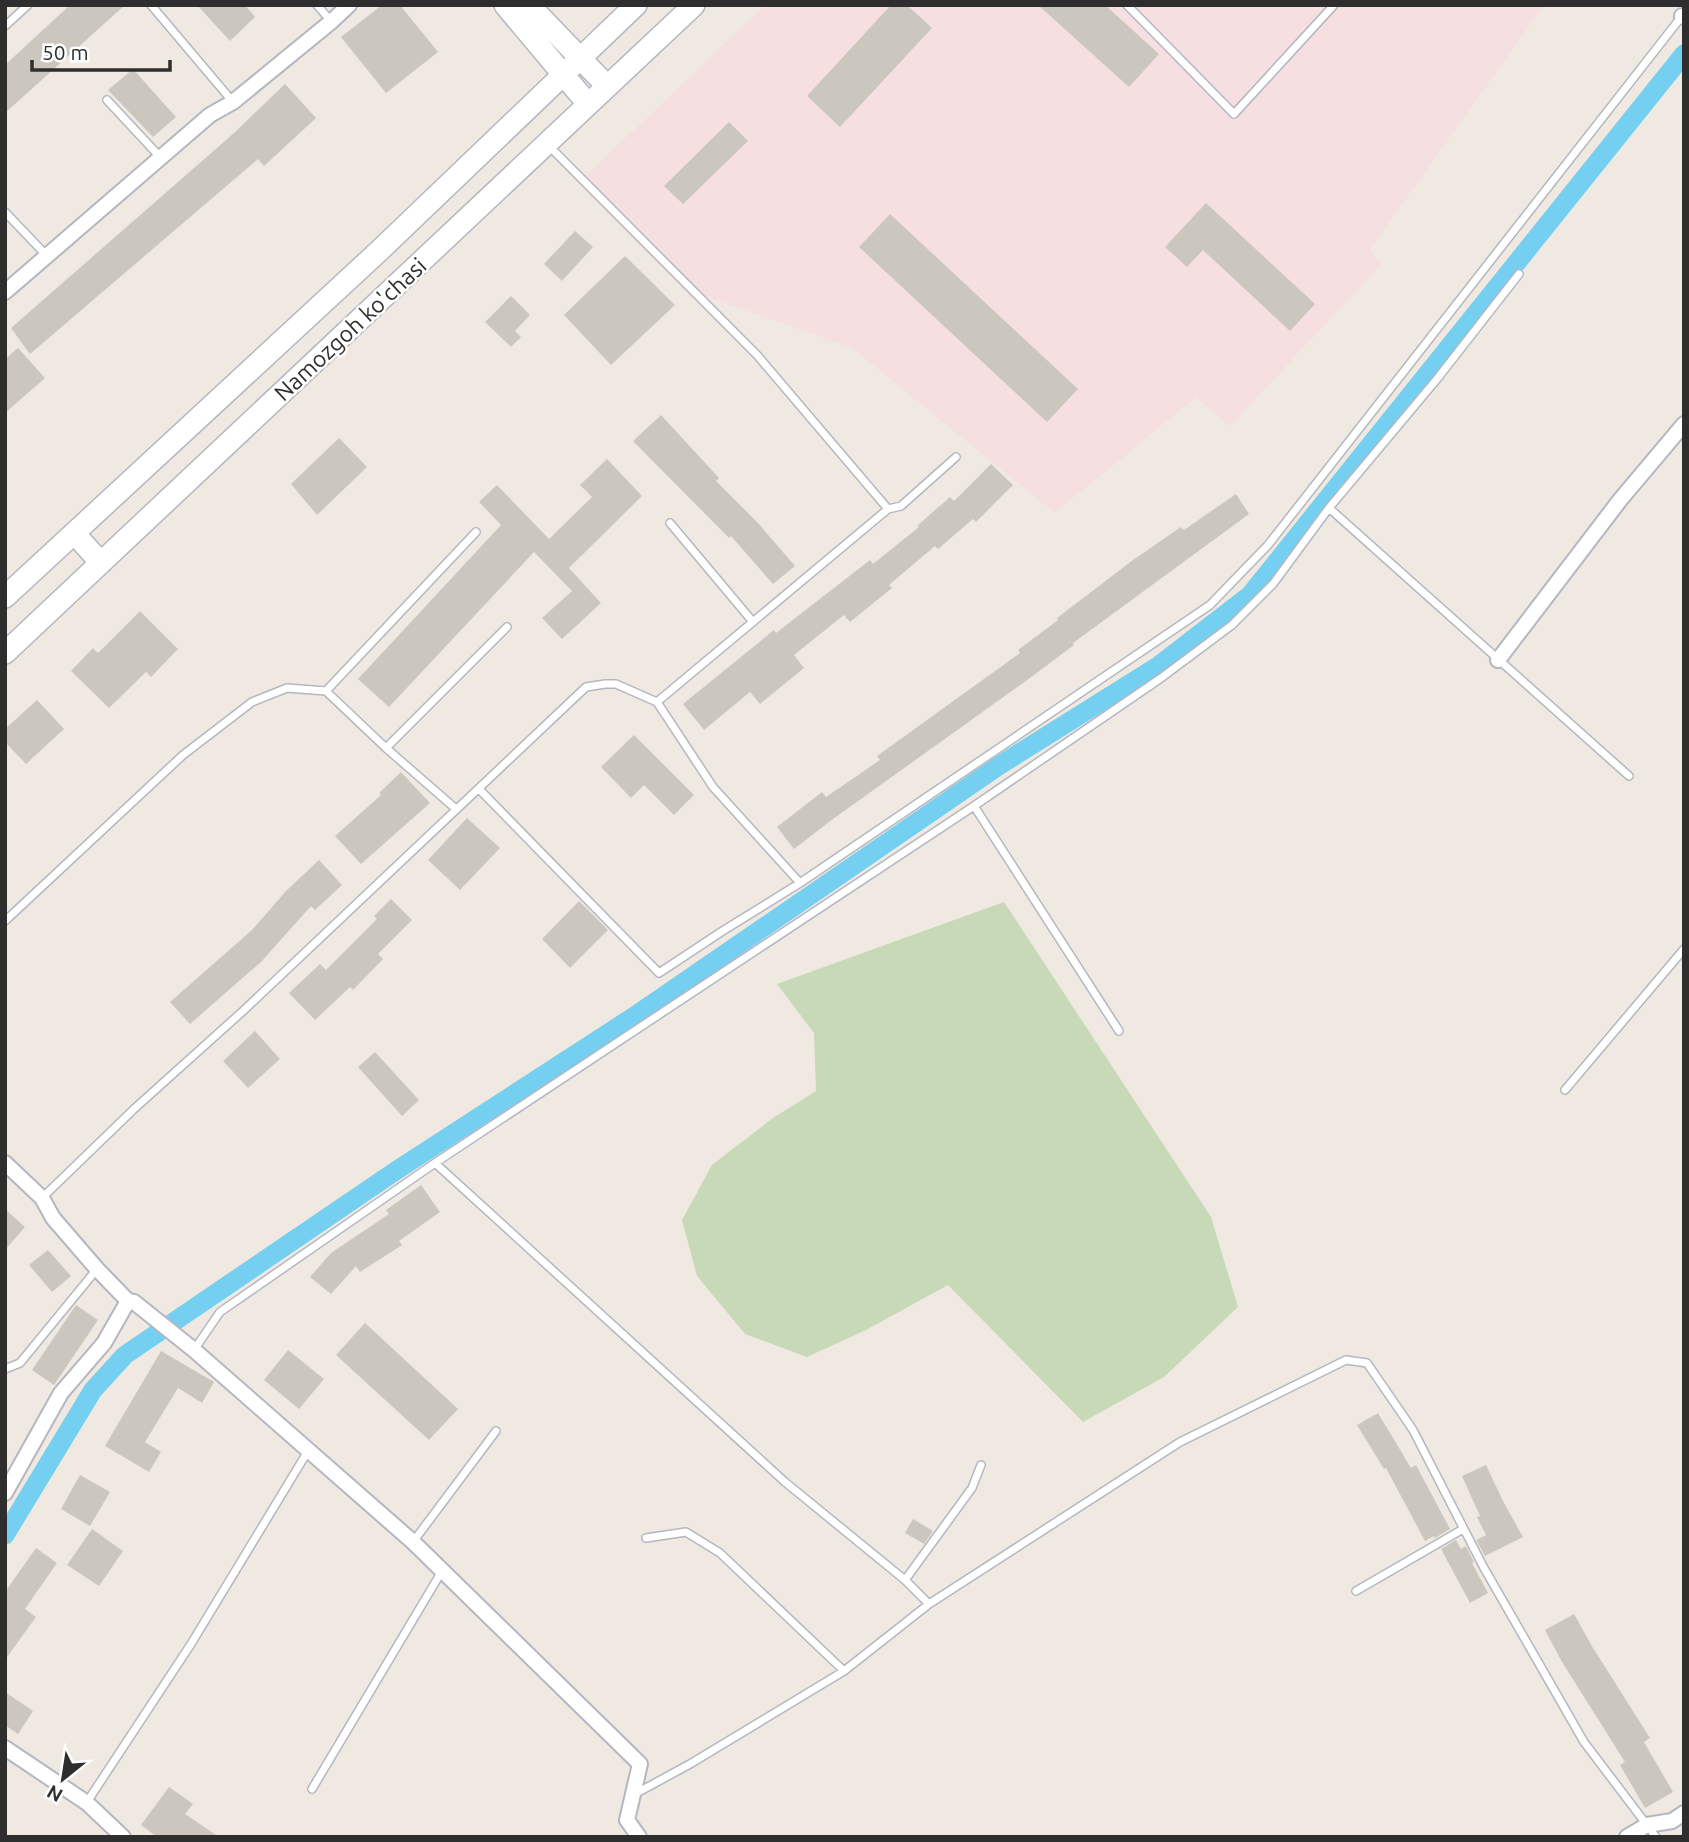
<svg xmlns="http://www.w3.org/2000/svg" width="1689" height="1842" viewBox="0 0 1689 1842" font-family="Ubuntu,sans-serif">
<rect width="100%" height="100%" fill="#efe9e1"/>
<path fill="#f5dfe0" d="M765,5H1544L1370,249L1381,265L1230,426L1196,397L1055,513L852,348L705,296L586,176Z"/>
<path fill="#c8d9b8" d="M1004,902L1211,1217L1238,1307L1164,1377L1083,1422L948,1285L866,1330L807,1357L745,1334L697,1276L682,1220L712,1165L773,1118L816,1091L814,1033L777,984Z"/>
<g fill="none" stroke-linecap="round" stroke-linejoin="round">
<path stroke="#75cff0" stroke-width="5" d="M1682,1837L1684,1835"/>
<path stroke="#75cff0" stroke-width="19" d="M5,1535L93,1390L125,1355L397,1170L633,1017L1000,765L1158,666L1250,595L1684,54"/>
</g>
<path fill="#cbc7bf" d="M70,5H125L5,113V65Z
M197,5H245L255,17L230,41Z
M382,5H400L438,52L386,93L341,37Z
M891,5H907L932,28L840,127L807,96Z
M1038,5H1105L1159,54L1129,87Z
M133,69L176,117L153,137L108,90Z
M285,84L316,118L264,166L258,159L30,354L11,328L234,133Z
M729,122L748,141L683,204L664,186Z
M1206,203L1315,304L1290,331L1203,250L1187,267L1165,247Z
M890,214L1078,389L1047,422L859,247Z
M575,231L593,247L562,281L544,264Z
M625,256L675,305L611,365L564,315Z
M511,296L530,315L515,331L521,337L511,347L485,322Z
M18,348L45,378L5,413V359Z
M661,415L719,478L716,481L758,523L795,566L773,584L731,536L729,538L633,441Z
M339,438L367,467L317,515L291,484Z
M607,459L642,496L569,568L601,603L562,639L542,618L572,591L534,552L389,707L358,679L501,525L479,502L497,485L549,539L592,497L580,485Z
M991,464L1013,485L976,522L973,519L938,549L935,546L889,585L892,588L850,622L844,615L794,655L804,668L760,704L750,692L704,730L683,704L774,630L776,633L870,560L873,564L919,527L917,526L950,497L954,501Z
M1236,494L1249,514L1073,643L1074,645L1030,678L833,819L794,849L777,827L822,792L826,797L880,760L877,756L1020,653L1018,650L1058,620L1057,618L1133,560L1181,527L1184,530Z
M140,611L178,649L151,677L146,672L109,708L71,671L93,648L98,653Z
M37,700L64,729L26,764L5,742V729Z
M634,735L694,795L674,815L644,785L631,798L601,767Z
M401,772L430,803L361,864L335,836L381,795L379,793Z
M467,818L500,848L460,890L428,860Z
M319,860L342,885L315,910L311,906L261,962L190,1024L170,1002L252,930L286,891Z
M391,899L412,920L378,954L383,959L353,990L350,987L315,1020L289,993L320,964L326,970L377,919L374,916Z
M579,901L608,930L570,968L542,939Z
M255,1031L280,1059L248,1088L223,1061Z
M375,1052L419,1100L402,1116L358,1067Z
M421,1185L440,1212L399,1241L402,1245L360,1272L356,1266L331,1294L310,1277L331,1253L389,1214L386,1210Z
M5,1209L25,1227L5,1250Z
M48,1250L71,1276L52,1292L29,1265Z
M76,1305L98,1320L54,1385L32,1370Z
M365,1323L458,1409L429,1440L336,1355Z
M288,1350L324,1379L299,1409L264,1380Z
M161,1351L214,1382L202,1403L178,1388L145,1442L161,1452L149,1472L105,1446Z
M1378,1413L1411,1468L1416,1465L1450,1529L1435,1538L1434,1536L1425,1541L1386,1468L1384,1469L1357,1425Z
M1486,1465L1504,1503L1523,1537L1485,1556L1476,1540L1486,1535L1477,1517L1480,1516L1462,1476Z
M80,1475L110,1492L90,1526L61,1509Z
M913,1519L933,1531L924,1544L905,1533Z
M92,1529L123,1551L99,1586L67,1565Z
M1456,1540L1461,1549L1466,1546L1474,1562L1472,1563L1488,1593L1470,1603L1441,1549Z
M36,1548L57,1563L25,1609L36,1617L5,1660V1592Z
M1574,1614L1593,1648L1650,1738L1644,1742L1673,1792L1645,1808L1620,1765L1625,1762L1562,1662L1545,1630Z
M5,1692L33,1711L18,1734L5,1725Z
M169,1787L193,1804L185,1814L219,1837H157L141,1825Z"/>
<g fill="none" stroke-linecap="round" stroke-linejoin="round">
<defs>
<path id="service" d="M151,5L233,102
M317,5L331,21
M1127,5L1234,114L1334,5
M5,26L28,5
M107,100L161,158
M549,146L757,355L888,509
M5,212L47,256
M1329,508L1629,776
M670,523L753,622
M326,691L386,748L456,809
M657,702L888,509L901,506L956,457
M386,748L507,627
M479,789L659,973L721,932L800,883L1210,605L1268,545L1682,16
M974,806L1161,678L1232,625L1273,584L1329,508L1437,379L1519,274
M5,921L183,755L252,702L287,688L326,691L476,532
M1565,1090L1684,949
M435,1163L785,1482L905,1580L929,1604L1180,1442L1346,1360L1367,1363L1413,1430L1484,1568L1584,1742L1656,1837
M42,1198L134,1109L243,1011L586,687L605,684H616L657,702L713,787L800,883
M194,1350L220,1312L435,1163L974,806L1119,1031
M5,1369L20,1363L97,1269
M646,1538L686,1532L720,1553L844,1671
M413,1542L496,1431
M905,1580L972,1488L981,1465
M1356,1591L1463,1529
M312,1789L442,1571
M633,1795L690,1764L844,1671L929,1604
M87,1802L191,1644L308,1451"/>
<path id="minor" d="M1682,16L1684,17
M5,292L210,115L233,102L332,21L349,5
M1498,660L1620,500L1684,424
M5,1163L42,1198L53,1218L97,1269L128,1301L134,1302L194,1350L413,1542L640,1764L627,1820L639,1837
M5,1493L61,1393L104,1343L128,1301
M5,1748L87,1803L123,1837
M1627,1837L1647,1825L1672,1821L1684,1813"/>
<path id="secondary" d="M505,5L588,104
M529,5L607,86
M74,533L101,563
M5,597L379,251L636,5
M5,653L694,5"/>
</defs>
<use href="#service" stroke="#b4b7c1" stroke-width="10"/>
<use href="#minor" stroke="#b4b7c1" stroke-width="18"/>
<use href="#secondary" stroke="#b4b7c1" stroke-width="24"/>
<use href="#service" stroke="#fff" stroke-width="7"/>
<use href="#minor" stroke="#fff" stroke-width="14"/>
<use href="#secondary" stroke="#fff" stroke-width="21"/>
</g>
<g text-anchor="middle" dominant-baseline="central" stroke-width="5" stroke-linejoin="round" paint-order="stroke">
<g font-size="23" fill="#2e2e2e" stroke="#fff">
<text transform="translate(350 329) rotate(-43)">Namozgoh ko'chasi</text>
</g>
</g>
<rect width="1689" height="1842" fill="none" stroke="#2e2e2e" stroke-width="14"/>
<g transform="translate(63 1779) rotate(210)" stroke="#ffffff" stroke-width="5" paint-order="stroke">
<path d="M0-5L12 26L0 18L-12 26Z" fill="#2e2e2e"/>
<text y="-10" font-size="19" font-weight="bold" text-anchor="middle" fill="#2e2e2e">N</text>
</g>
<path d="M32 60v10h138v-10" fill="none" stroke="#2e2e2e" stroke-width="3.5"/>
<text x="42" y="60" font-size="21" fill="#2e2e2e" stroke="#ffffff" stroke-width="5" paint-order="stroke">50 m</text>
</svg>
